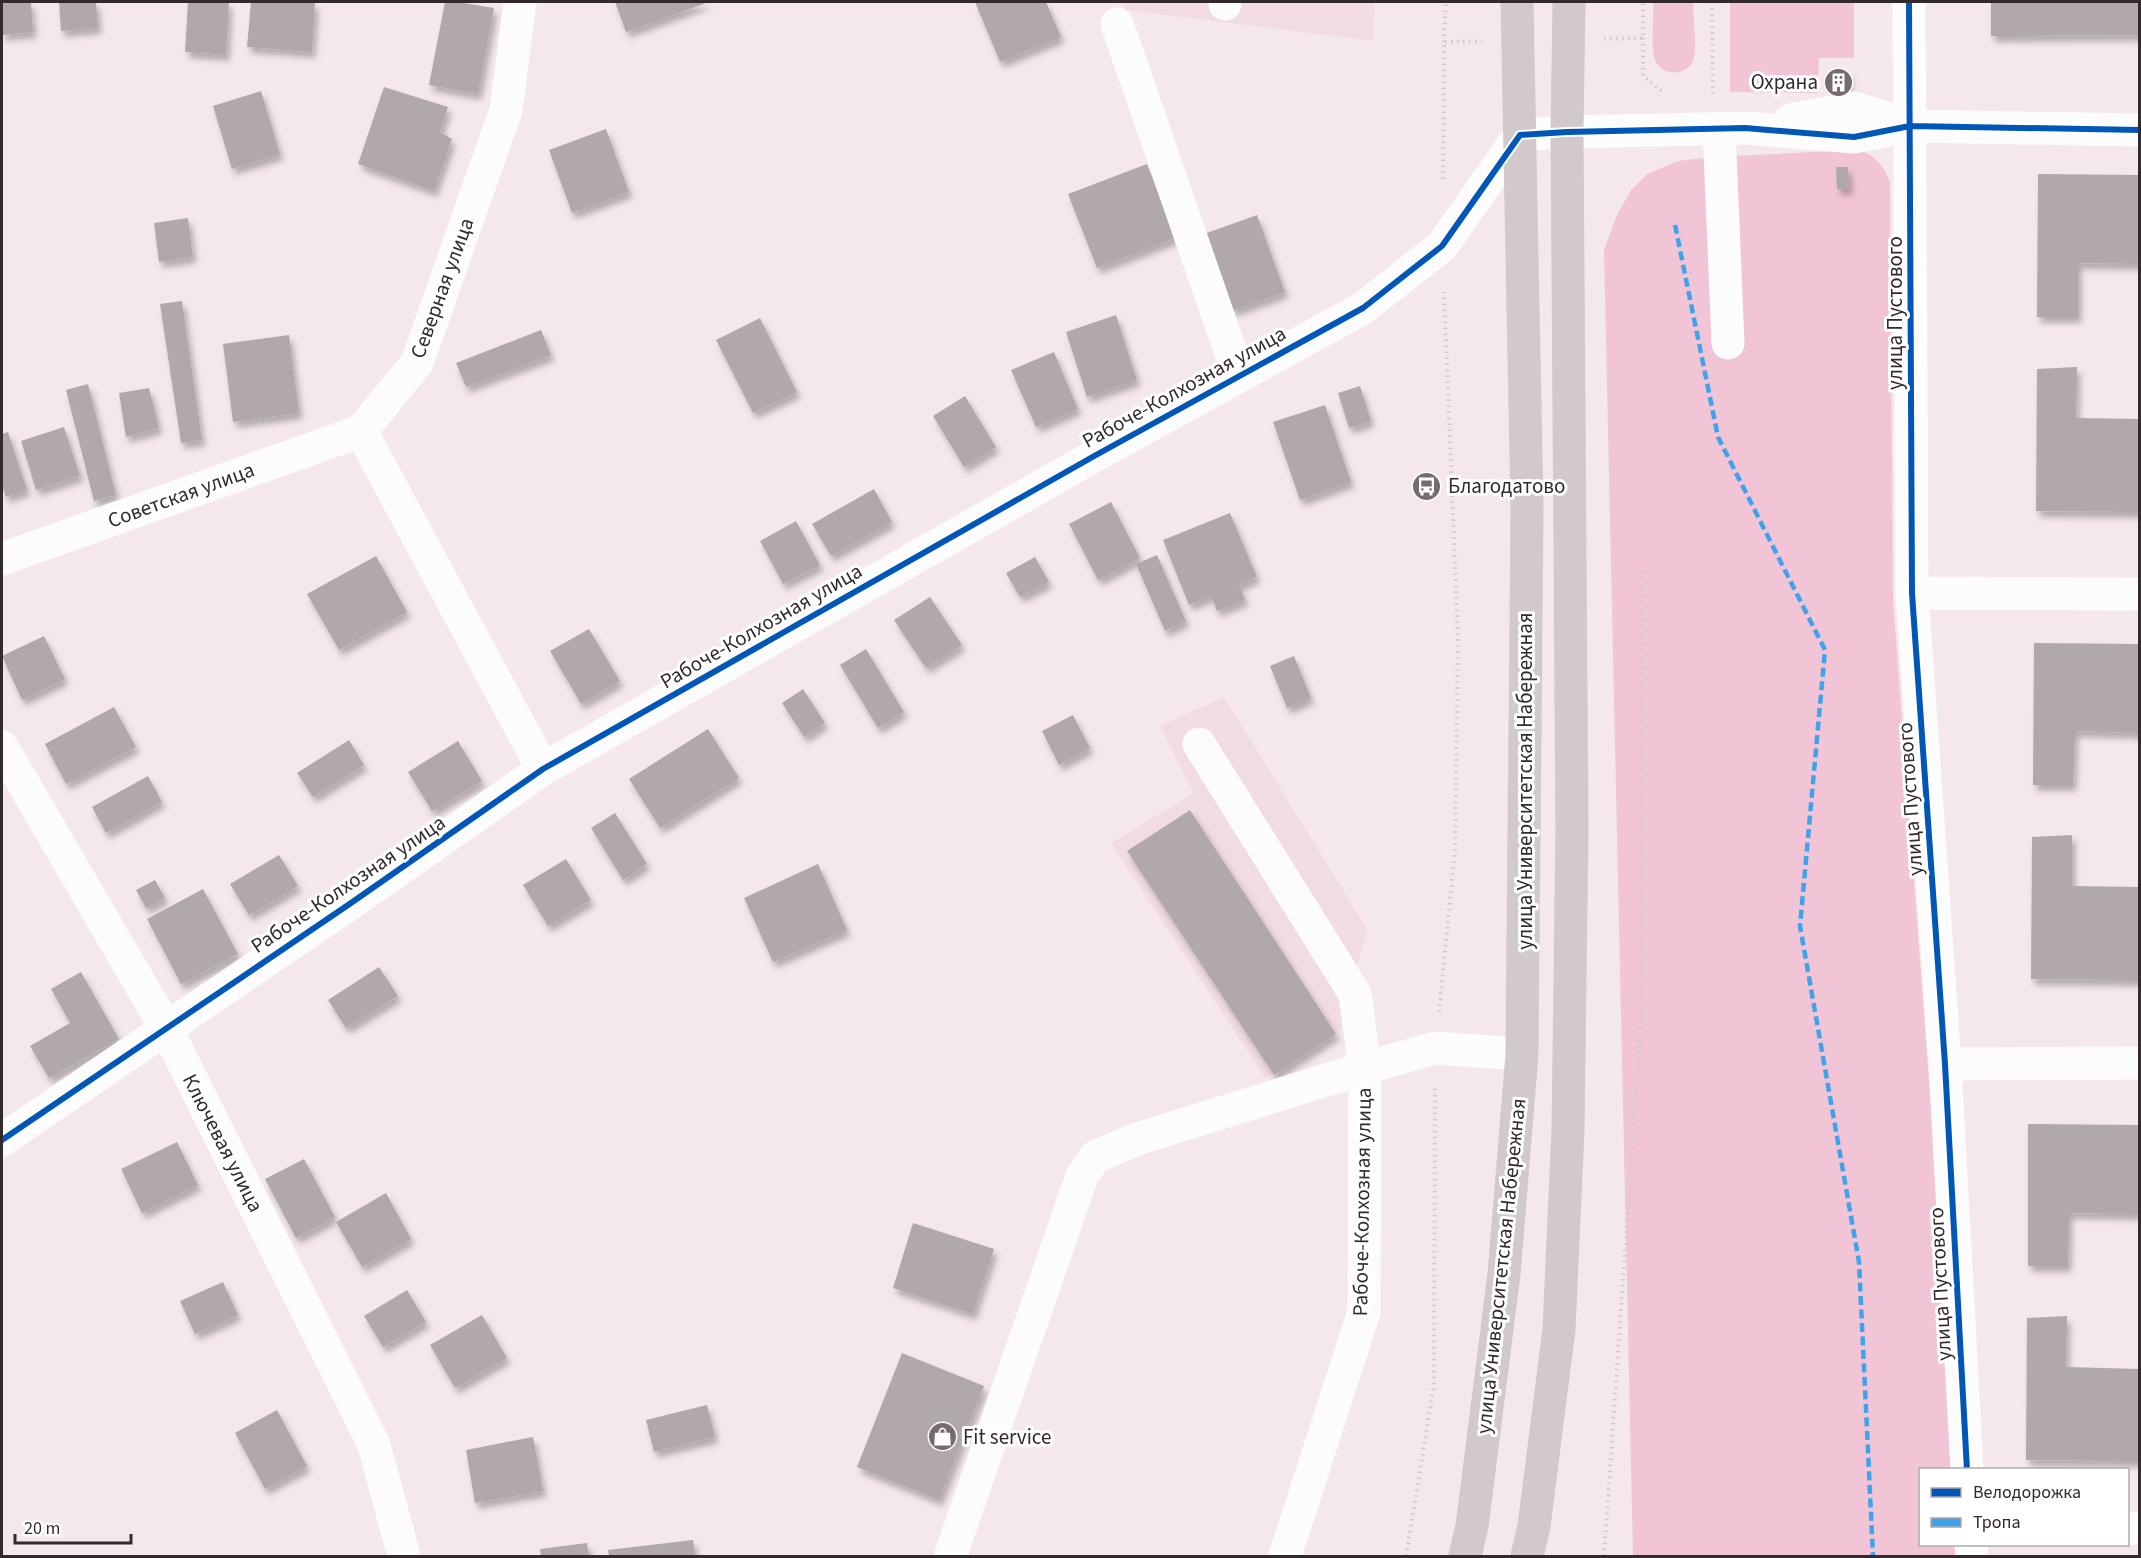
<svg xmlns="http://www.w3.org/2000/svg" width="2141" height="1558" viewBox="0 0 2141 1558" font-family="'Source Sans 3',sans-serif">
<defs>
<filter id="shadow"><feDropShadow dx="3.5" dy="6" stdDeviation="3" flood-color="#0004"/></filter>
</defs>
<rect width="100%" height="100%" fill="#f4e8ec"/>
<path fill="#f2dce4" d="M1122,2H1375L1373,41L1126,10Z
M1224,697L1367,929L1342,1028L1265,1078L1111,843L1194,793L1160,726Z"/>
<path fill="#f1c5d5" d="M1653,2H1693C1693,19 1697,40 1694,57C1690,78 1658,77 1654,57C1651,42 1654,18 1653,2Z
M1730,2H1854V58H1819L1818,93L1730,92Z
M1858,150C1875,155 1884,166 1890,182L1893,599L1958,1469L1920,1470V1544L1963,1545L1964,1556H1633L1604,250L1617,215L1631,190L1647,174L1678,161L1712,157Z"/>
<path fill="#b1a8ac" filter="url(#shadow)" d="M2,2H31L33,32L2,35Z
M59,2H96L98,28L61,31Z
M188,2H229L226,55L185,52Z
M251,2H315L312,52L247,47Z
M445,2H458L494,8L478,94L429,85Z
M615,2H709L626,32Z
M975,2H1046L1061,37L1000,62Z
M1991,2H2140V35L1991,36Z
M1830,73H1849L1848,91H1830Z
M384,87L448,107L440,132L452,139L434,191L358,164Z
M261,91L280,154L232,169L213,106Z
M606,129L629,192L572,213L549,150Z
M1147,164L1175,238L1097,268L1068,194Z
M1836,167H1848L1849,189H1837Z
M2038,174L2140,175V264L2078,263V317H2037Z
M1257,215L1285,292L1232,311L1204,234Z
M188,218L193,257L159,262L154,223Z
M182,301L202,440L181,443L160,304Z
M1116,315L1137,380L1087,397L1066,332Z
M760,318L797,392L753,413L716,340Z
M541,330L551,355L466,387L456,363Z
M289,335L299,413L233,422L223,344Z
M1054,352L1078,409L1036,427L1011,370Z
M2077,367L2076,418L2140,419V512L2036,511L2037,369Z
M88,384L116,495L94,501L66,390Z
M1360,386L1371,421L1349,428L1338,393Z
M149,388L159,428L126,437L119,393Z
M965,396L996,447L964,467L933,416Z
M1325,405L1351,482L1300,500L1273,422Z
M64,427L80,476L36,490L21,441Z
M8,432L27,490L6,497L2,485V434Z
M874,489L892,522L831,556L812,524Z
M1111,502L1140,558L1098,580L1069,524Z
M1230,513L1257,577L1239,585L1245,600L1217,611L1211,596L1189,605L1163,540Z
M796,521L820,565L783,584L760,541Z
M1157,555L1186,621L1165,631L1136,564Z
M376,556L407,612L339,650L307,594Z
M1035,557L1049,582L1020,597L1006,573Z
M930,597L962,645L926,668L894,620Z
M589,629L620,681L581,704L550,651Z
M44,636L65,679L22,700L2,656Z
M2034,643L2140,644V733L2075,731L2073,785H2033Z
M866,649L904,712L878,728L840,665Z
M1294,656L1311,698L1287,708L1270,666Z
M803,689L825,723L804,737L782,703Z
M114,707L136,747L66,784L45,744Z
M1073,715L1090,748L1059,765L1042,731Z
M708,729L739,778L660,828L629,779Z
M349,740L364,765L313,797L297,773Z
M458,741L482,781L432,811L408,772Z
M148,776L162,802L106,833L92,807Z
M1190,810L1336,1034L1274,1075L1127,851Z
M615,813L647,864L623,880L591,828Z
M2072,835V886L2140,887V980L2031,979L2032,837Z
M279,855L298,886L249,915L230,884Z
M566,859L591,900L548,926L523,885Z
M818,864L847,930L773,962L744,898Z
M155,880L165,898L146,908L136,890Z
M203,889L238,954L181,984L147,919Z
M379,967L398,996L346,1028L328,1000Z
M81,972L119,1039L49,1078L30,1046L70,1023L51,989Z
M2028,1124L2140,1125V1214L2069,1213L2068,1266H2028Z
M177,1142L198,1185L142,1213L121,1169Z
M304,1159L335,1217L296,1238L265,1179Z
M386,1193L411,1239L362,1267L336,1222Z
M913,1223L994,1249L973,1314L893,1288Z
M223,1282L238,1315L195,1334L180,1301Z
M407,1290L426,1322L383,1347L364,1316Z
M482,1315L507,1358L455,1388L430,1345Z
M2067,1316L2066,1367L2140,1369V1461L2026,1460L2027,1318Z
M902,1353L984,1386L939,1500L857,1467Z
M707,1405L715,1437L654,1452L646,1420Z
M277,1410L307,1466L265,1489L235,1433Z
M533,1437L543,1491L475,1503L466,1450Z
M693,1540L695,1556H609L608,1550Z
M587,1543L589,1556H541L540,1549Z"/>
<g fill="none" stroke-linecap="round" stroke-linejoin="round">
<path stroke="#cecacb" stroke-width="4" stroke-dasharray="1.5 4.5" stroke-linecap="butt" d="M1712,2L1713,94
M1643,38V76L1664,93
M1604,39L1643,38V2
M1444,42L1446,2
M1443,179L1444,42L1482,41
M1439,1012L1455,850L1458,637L1444,292
M1406,1556L1434,1385L1435,1086
M1604,1556L1642,1004L1641,568"/>
<path stroke="#fdfcfc" stroke-width="33" d="M520,2L506,110L417,363L361,431L543,769
M1225,2V4
M1909,2L1912,593L1945,1064L1967,1470
M1117,24L1239,376
M1790,120L1854,108L1906,124
M1719,128L1728,343
M2,559L361,431
M1912,593L2140,594
M2,747L166,1028L374,1445L404,1556
M1945,1064L2140,1063
M2,1140L351,903L543,769L1096,455L1363,308L1442,246L1520,135L1567,132L1745,128L1854,137L1910,126L2140,130
M2128,1528H2140
M1971,1544L1972,1556
M951,1554L1082,1176L1095,1157L1137,1139L1365,1068L1355,994L1199,744
M1285,1556L1364,1312L1365,1068L1435,1048L1522,1054"/>
<path stroke="#d1c9cc" stroke-width="33" d="M1465,1556L1472,1526L1504,1274L1522,1054L1527,508L1517,2
M1527,1556L1534,1526L1559,1329L1568,1130L1572,831L1567,132L1569,2"/>
<path stroke="#3ea3eb" stroke-width="4.5" stroke-dasharray="9 4.5" stroke-linecap="butt" d="M1675,225L1718,437L1825,650L1800,926L1859,1262L1873,1556"/>
<defs>
<path id="cycleway" d="M1909,2L1912,593L1945,1064L1967,1470
M2,1140L351,903L543,769L1096,455L1363,308L1442,246L1520,135L1567,132L1745,128L1854,137L1910,126L2140,130"/>
</defs>
<use href="#cycleway" stroke="#fff" stroke-width="10"/>
<use href="#cycleway" stroke="#0057b8" stroke-width="6"/>
</g>
<defs>
<symbol id="building-disc" viewBox="-11 -11 22 22"><circle r="9.5" fill="#766c70" stroke="#fff"/><path d="M-4-6H4V6H1V3H-1V6H-4ZM-2.5-4.3h1.7v1.8h-1.7ZM.8-4.3h1.7v1.8H.8ZM-2.5-1h1.7V.8h-1.7ZM.8-1h1.7V.8H.8Z" fill="#fff"/></symbol>
<symbol id="bus-disc" viewBox="-11 -11 22 22"><circle r="9.5" fill="#766c70" stroke="#fff"/><path d="M-5-6H5V4H4V6H2V4H-2V6H-4V4H-5ZM-3.5-4V0h7V-4ZM-3.5 1.2v1.5H-2V1.2ZM2 1.2v1.5H3.5V1.2Z" fill="#fff"/></symbol>
<symbol id="shop-disc" viewBox="-11 -11 22 22"><circle r="9.5" fill="#766c70" stroke="#fff"/><path d="M-5-2.5h2.3a2.7 3.5 0 0 1 5.4 0H5L5.5 6h-11ZM-1.5-2.5h3a1.5 2.3 0 0 0-3 0Z" fill="#fff"/></symbol>
</defs>
<g fill-rule="evenodd">
<use href="#building-disc" x="1822" y="66" width="33" height="33"/>
<use href="#bus-disc" x="1410" y="470" width="33" height="33"/>
<use href="#shop-disc" x="926" y="1420" width="33" height="33"/>
</g>
<g text-anchor="middle" dominant-baseline="central" stroke-width="6" stroke-linejoin="round" paint-order="stroke">
<g font-size="21" fill="#322a2d" stroke="#fff" text-anchor="start">
<text x="1818" y="82" text-anchor="end">Охрана</text>
<text x="1448" y="486">Благодатово</text>
<text x="963" y="1437">Fit service</text>
</g>
<g font-size="21" fill="#322a2d" stroke="#fff">
<text transform="translate(442 288) rotate(-70)">Северная улица</text>
<text transform="translate(1895 313) rotate(-90)">улица Пустового</text>
<text transform="translate(1184 387) rotate(-29)">Рабоче-Колхозная улица</text>
<text transform="translate(181 495) rotate(-20)">Советская улица</text>
<text transform="translate(761 626) rotate(-30)">Рабоче-Колхозная улица</text>
<text transform="translate(1525 781) rotate(-90)">улица Университетская Набережная</text>
<text transform="translate(1910 799) rotate(-94)">улица Пустового</text>
<text transform="translate(348 884) rotate(-34)">Рабоче-Колхозная улица</text>
<text transform="translate(223 1143) rotate(63)">Ключевая улица</text>
<text transform="translate(1362 1202) rotate(-89)">Рабоче-Колхозная улица</text>
<text transform="translate(1501 1266) rotate(-84)">улица Университетская Набережная</text>
<text transform="translate(1940 1284) rotate(-93)">улица Пустового</text>
</g>
</g>
<rect width="2141" height="1558" fill="none" stroke="#322a2d" stroke-width="6"/>
<rect x="1919" y="1468" width="210" height="78" fill="#ffffff" stroke="#adaaab" stroke-width="1.5"/>
<rect x="1931" y="1488" width="30" height="9" fill="#0057b8" stroke="#adaaab" stroke-width="1.5"/>
<text x="1973" y="1498" font-size="18" fill="#322a2d">Велодорожка</text>
<rect x="1931" y="1518" width="30" height="9" fill="#3ea3eb" stroke="#adaaab" stroke-width="1.5"/>
<text x="1973" y="1528" font-size="18" fill="#322a2d">Тропа</text>
<path d="M15 1534v9h116v-9" fill="none" stroke="#322a2d" stroke-width="3"/>
<text x="24" y="1534" font-size="18" fill="#322a2d" stroke="#ffffff" stroke-width="4.5" paint-order="stroke">20 m</text>
</svg>
